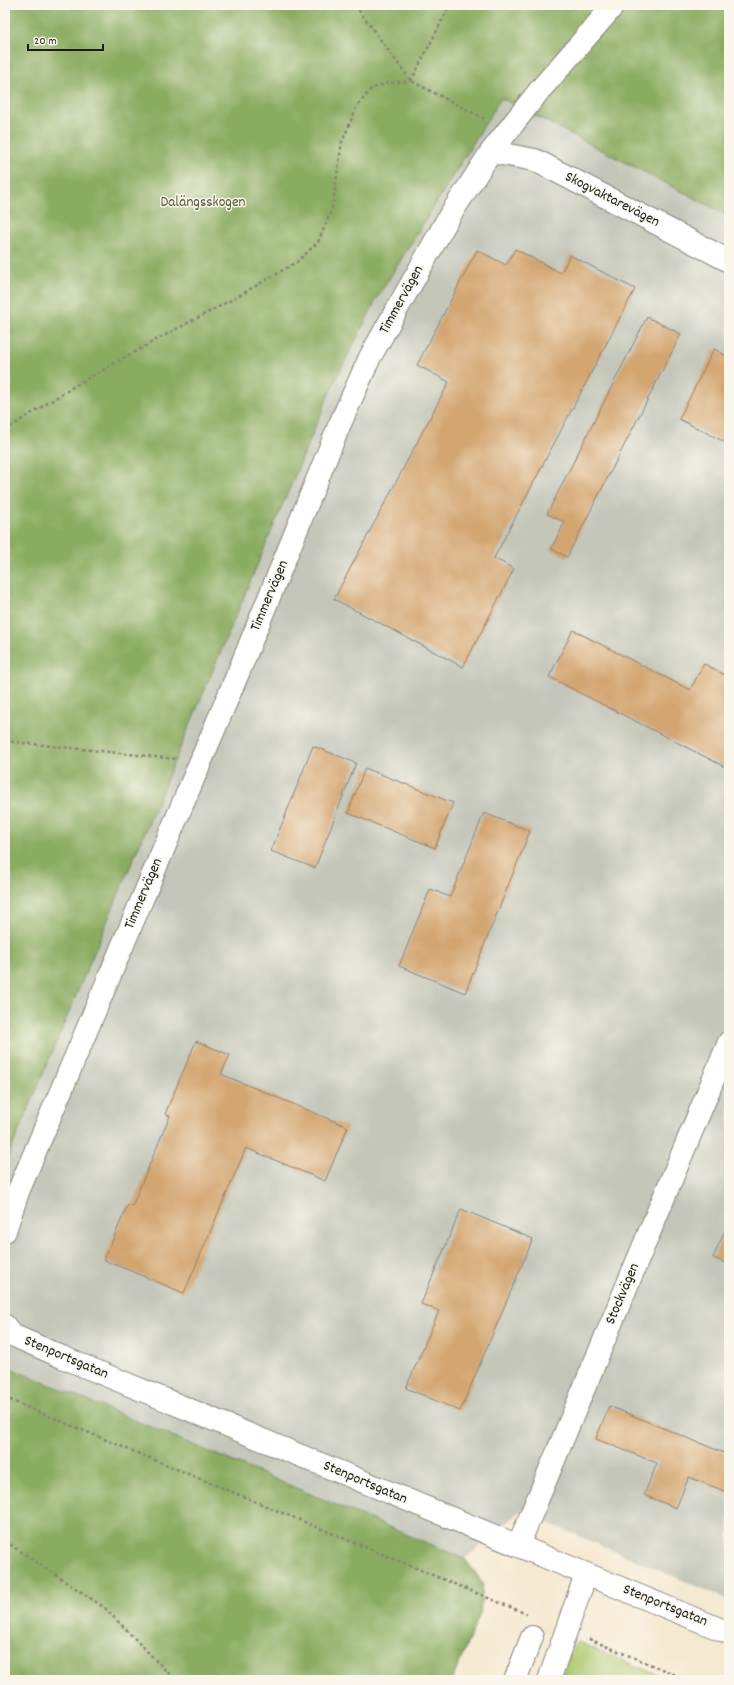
<svg xmlns="http://www.w3.org/2000/svg" width="734" height="1685" viewBox="0 0 734 1685" font-family="Dekko,sans-serif">
<rect width="100%" height="100%" fill="#fbf7ec"/>
<filter id="ink" filterUnits="userSpaceOnUse"><feTurbulence type="fractalNoise" baseFrequency=".025" numOctaves="2"/><feDisplacementMap in="SourceGraphic" scale="8" xChannelSelector="R" yChannelSelector="G"/><feConvolveMatrix kernelMatrix="1 2 1 2 8 2 1 2 1" color-interpolation-filters="sRGB"/></filter>
<filter id="wash" filterUnits="userSpaceOnUse"><feTurbulence type="fractalNoise" baseFrequency=".012" numOctaves="4" result="noise"/><feDisplacementMap in="SourceGraphic" scale="16" xChannelSelector="R" yChannelSelector="G"/><feGaussianBlur stdDeviation="0.9" result="paint"/><feColorMatrix in="noise" values="0 0 0 0 0 0 0 0 0 0 0 0 0 0 0 0 0 1.4 0 .05"/><feComposite in="paint" operator="in"/></filter>
<g filter="url(#wash)">
<rect width="100%" height="100%" fill="#f6e9d2"/>
<path fill="#c3c6b9" d="M501,97L729,216V1600L520,1511L465,1559L5,1366V1164L333,385L376,300Z"/>
<path fill="#adc86e" stroke="#647245" d="M576,1642H578L670,1680H563L562,1674Z"/>
<path fill="#8aac61" stroke="#53643e" d="M5,5H729V216L501,98L376,300L333,385L5,1164Z
M5,1366L465,1559L483,1583L480,1613L452,1680H5Z"/>
<g id="blocks">
<path fill="#d3a56f" d="M515,249L561,273L570,255L635,289L494,558L514,569L463,667L334,599L449,382L417,365L477,250L506,265Z
M647,317L681,334L567,557L551,549L565,522L547,514Z
M714,349L729,357V444L679,419Z
M573,630L690,690L704,664L729,677V769L549,677Z
M313,746L356,763L315,868L271,851Z
M365,768L453,803L435,848L348,813Z
M484,813L530,831L465,993L399,966L430,889L450,897Z
M196,1041L230,1055L221,1074L348,1127L325,1181L246,1148L184,1293L104,1260L128,1204L132,1206L170,1116L165,1114Z
M461,1209L533,1239L460,1411L406,1388L439,1311L421,1304Z
M729,1221V1264L713,1258Z
M609,1406L729,1455V1493L689,1477L676,1508L644,1495L657,1463L596,1439Z"/>
</g>
</g>
<g filter="url(#ink)">
<use href="#blocks" fill-opacity="0" stroke="#898277" stroke-width="1"/>
<g fill="none" stroke-linecap="round" stroke-linejoin="round">
<defs>
<path id="minor" d="M491,152L535,160L729,261
M5,1231L18,1192L239,671L339,426L370,357L450,215L491,152L539,91L614,5
M5,1326L12,1335L62,1357L729,1633
M518,1546L729,1042
M515,1680L532,1637
M549,1680L586,1574"/>
</defs>
<use href="#minor" stroke="#898277" stroke-width="24"/>
<path stroke="#898277" stroke-width="2.5" stroke-dasharray="3 3" stroke-linecap="butt" d="M355,5L411,81L487,120
M411,81L450,5
M5,430L78,384L154,341L235,298L297,262L318,242L332,209L342,142L357,106L371,89L387,83L411,81
M5,741L176,759
M5,1396L12,1401L527,1614
M5,1541L105,1608L175,1680
M589,1639L688,1680"/>
<use href="#minor" stroke="#fff" stroke-width="22"/>
</g>
</g>
<g text-anchor="middle" dominant-baseline="central" stroke-width="3" stroke-linejoin="round" paint-order="stroke">
<g font-size="15" fill="#1c1c1c" stroke="#fbf7ec">
<text transform="translate(612 200) rotate(27)">Skogvaktarevägen</text>
<text transform="translate(402 300) rotate(-61)">Timmervägen</text>
<text transform="translate(270 596) rotate(-67)">Timmervägen</text>
<text transform="translate(144 894) rotate(-67)">Timmervägen</text>
<text transform="translate(623 1294) rotate(-67)">Stockvägen</text>
<text transform="translate(66 1358) rotate(23)">Stenportsgatan</text>
<text transform="translate(365 1483) rotate(23)">Stenportsgatan</text>
<text transform="translate(665 1606) rotate(22)">Stenportsgatan</text>
</g>
<g font-size="15" fill="#4f5839" stroke="#fbf7ec">
<text x="203" y="203">Dalängsskogen</text>
</g>
</g>
<rect width="734" height="1685" fill="none" stroke="#fbf7ec" stroke-width="20"/>
<path d="M28 44v6h75v-6" fill="none" stroke="#1c1c1c" stroke-width="2"/>
<text x="34" y="44" font-size="12" fill="#1c1c1c" stroke="#fbf7ec" stroke-width="3" paint-order="stroke">20 m</text>
</svg>
